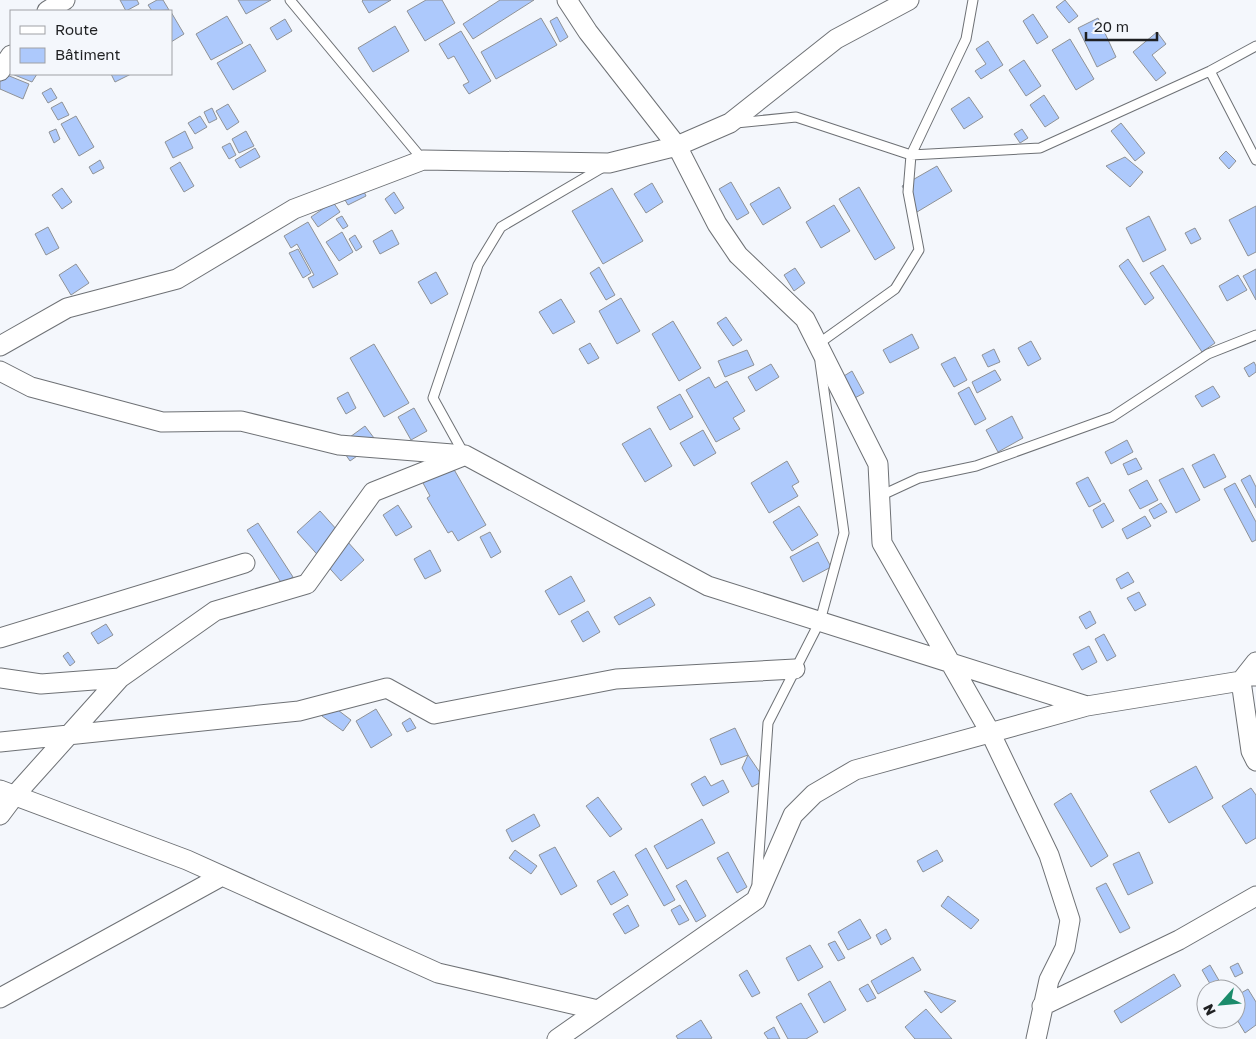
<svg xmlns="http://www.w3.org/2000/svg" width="1256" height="1039" viewBox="0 0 1256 1039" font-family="'Golos Text',sans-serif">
<rect width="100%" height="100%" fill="#f4f7fc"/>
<path fill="#adc9fc" stroke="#8f9296" d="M120,0H137L139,4L126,11Z
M157,0H163L169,10L152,11L148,5Z
M238,0H271L246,14Z
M363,0H391L369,13L362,1Z
M426,0H442L455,23L425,41L407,11Z
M500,0H534L473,39L463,24Z
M1065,0L1078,16L1069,23L1056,7Z
M171,12L184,34L171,42Z
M1033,14L1048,37L1037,44L1023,21Z
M227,16L243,43L211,60L196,34Z
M557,17L568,37L560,42L550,21Z
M541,18L557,45L496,79L481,52Z
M1098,18L1116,57L1097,67L1078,28Z
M285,19L292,31L277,40L270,28Z
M395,26L409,51L373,72L358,48Z
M461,31L491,81L469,94L463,85L469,82L454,56L448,59L439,44Z
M1157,32L1166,44L1152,55L1166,73L1156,81L1133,52Z
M1070,39L1094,79L1076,90L1052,50Z
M988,41L1003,65L981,79L975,71L986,64L976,49Z
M250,44L266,71L233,90L217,63Z
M1024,60L1041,86L1026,96L1009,70Z
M2,73L29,84L23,99L0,89V77Z
M12,74H37L32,82Z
M111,74H131L115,82Z
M51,88L57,98L48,103L42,93Z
M1044,95L1059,118L1045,127L1030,105Z
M969,97L983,117L964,129L951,109Z
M62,102L69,115L58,120L51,108Z
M228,104L239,122L227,130L216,111Z
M212,108L217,119L209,123L204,112Z
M76,116L94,147L79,156L61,124Z
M200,116L207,127L195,134L188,123Z
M1121,123L1145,153L1135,161L1111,131Z
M56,129L60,139L54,143L49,132Z
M1022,129L1028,138L1020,143L1014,134Z
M185,131L193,148L173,158L165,142Z
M246,131L254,146L239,153L232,139Z
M230,143L236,155L229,159L222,147Z
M255,148L260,157L240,168L235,160Z
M1226,151L1236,161L1229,169L1219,158Z
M1125,157L1143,172L1130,187L1106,166Z
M100,160L104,168L93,174L89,167Z
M180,162L194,186L184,192L170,168Z
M937,166L952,191L917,212L902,186Z
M731,182L749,213L737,220L719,189Z
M652,183L663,202L646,213L634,194Z
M361,185L366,196L348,205L342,195Z
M779,187L791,208L763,225L750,204Z
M859,187L895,248L875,260L839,199Z
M62,188L72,202L62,209L52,195Z
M612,188L643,241L603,264L572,211Z
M394,192L404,208L395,214L385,199Z
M333,202L340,212L318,227L311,217Z
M834,205L850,231L821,248L806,222Z
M1256,206V252L1248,256L1229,220Z
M342,216L348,226L343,229L336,219Z
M1149,216L1166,250L1143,262L1126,228Z
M308,222L338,274L313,288L308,278L314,275L297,244L291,248L284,236Z
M48,227L59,248L46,255L35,234Z
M1195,228L1201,239L1191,244L1185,233Z
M392,230L399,244L380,254L373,241Z
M342,232L353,252L339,261L326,242Z
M355,235L362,247L356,251L349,239Z
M298,249L311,273L303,278L289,253Z
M1128,259L1154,298L1145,305L1119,266Z
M76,264L89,283L71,295L59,275Z
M1163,265L1215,343L1202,352L1150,273Z
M599,267L615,295L606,300L590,273Z
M795,268L805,283L794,291L784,275Z
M1256,269V300L1243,276Z
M436,272L448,294L431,304L418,282Z
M1238,275L1247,290L1227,301L1219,286Z
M621,298L640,331L617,344L599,311Z
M561,299L575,322L553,334L539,312Z
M726,317L742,340L733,346L717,323Z
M673,321L701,368L679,381L652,334Z
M912,334L919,348L890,363L883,350Z
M1031,341L1041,359L1028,366L1018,348Z
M590,343L599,358L588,364L579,349Z
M374,344L409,403L384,417L350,358Z
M994,349L1000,362L988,367L982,355Z
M747,350L754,365L725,377L718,361Z
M955,357L967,380L954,387L941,364Z
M1254,362L1256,366V372L1249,377L1244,368Z
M771,364L779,377L756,391L748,377Z
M995,370L1001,380L977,393L972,382Z
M852,371L864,393L851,400L839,379Z
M709,377L715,388L727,381L745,411L733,418L740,429L716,442L686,390Z
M1213,386L1220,397L1202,407L1195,396Z
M969,387L986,419L975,425L958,393Z
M348,392L356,408L346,414L337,398Z
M680,394L693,417L670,430L657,407Z
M414,408L427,431L411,440L398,417Z
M1012,416L1023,438L998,452L986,430Z
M365,426L377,442L350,461L339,445Z
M650,428L672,466L645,482L622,444Z
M703,430L716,453L694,466L680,443Z
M1127,440L1133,452L1111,464L1105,452Z
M1214,454L1226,477L1204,488L1192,465Z
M1136,458L1142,469L1128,475L1123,464Z
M787,461L799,482L792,486L798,496L769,513L751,483Z
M452,466L486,525L458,541L452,531L448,533L427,498L430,496L423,483Z
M1183,468L1200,500L1176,513L1159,480Z
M1250,475L1256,487V508L1241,480Z
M1088,477L1101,501L1089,507L1076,483Z
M1147,480L1158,500L1140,509L1129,490Z
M1235,483L1256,522V540L1252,542L1224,489Z
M1104,503L1114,521L1102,528L1093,510Z
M1161,503L1167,512L1154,519L1149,510Z
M398,505L412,527L396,536L383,515Z
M799,506L818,535L792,551L773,522Z
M320,511L364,560L341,581L297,532Z
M1145,516L1151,526L1127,539L1122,529Z
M258,523L293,577L282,584L247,530Z
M490,532L501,552L491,558L480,537Z
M818,542L831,567L803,582L790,557Z
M430,550L441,571L425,579L414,559Z
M1128,572L1134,582L1121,589L1116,579Z
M571,576L585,601L559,615L545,591Z
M1139,592L1146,605L1135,611L1127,598Z
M650,597L655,605L619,625L614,617Z
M588,611L600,632L583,642L571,621Z
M1090,611L1096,623L1086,629L1079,617Z
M106,624L113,635L98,644L91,633Z
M1104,634L1116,656L1107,661L1095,639Z
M1089,646L1097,662L1082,670L1073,654Z
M68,652L75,662L70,666L63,656Z
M330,704L351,720L343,731L322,716Z
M376,709L392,735L371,748L356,721Z
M410,718L416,728L407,732L402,723Z
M735,728L748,755L721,765L710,739Z
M748,755L765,780L752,787L742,768Z
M1196,766L1213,798L1169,823L1150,791Z
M705,776L711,786L723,780L729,792L703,806L691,784Z
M1251,788L1256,795V838L1246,844L1222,806Z
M1071,793L1108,856L1091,867L1054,804Z
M598,797L622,829L610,837L586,806Z
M534,814L540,826L512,842L506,830Z
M702,819L715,843L667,869L654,846Z
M555,847L577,886L561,895L539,855Z
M646,848L675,900L664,906L635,855Z
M515,850L537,866L531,874L509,858Z
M937,850L943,861L923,872L917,861Z
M728,852L747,887L737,893L717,858Z
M1139,852L1153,883L1128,895L1113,864Z
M614,871L628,895L611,905L597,881Z
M686,880L706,916L696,922L676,886Z
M1106,883L1130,928L1120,933L1096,888Z
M948,896L979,920L971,929L941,906Z
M628,905L639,926L625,934L613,914Z
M680,905L689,920L679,925L671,910Z
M860,919L871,938L848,950L838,932Z
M886,929L891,939L881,945L876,935Z
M835,941L845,958L838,961L828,944Z
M810,945L823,967L798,981L786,958Z
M913,957L921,970L878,994L871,981Z
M1238,963L1243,973L1235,977L1230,967Z
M1210,965L1224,989H1213L1202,970Z
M747,970L760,993L752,997L739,975Z
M1174,974L1181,986L1121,1023L1114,1011Z
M830,981L846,1010L824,1023L808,994Z
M868,984L876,998L867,1002L859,989Z
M1248,989L1256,1002V1025L1245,1033L1236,1018V996Z
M924,991L933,994L956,1001L941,1013Z
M801,1003L818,1032L806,1039H788L776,1017Z
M926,1009L952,1039H915L905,1027Z
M701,1020L712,1038L710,1039H678L676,1036Z
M774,1027L780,1039H768L764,1033Z"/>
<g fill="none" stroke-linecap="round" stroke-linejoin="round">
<defs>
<path id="lane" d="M290,0L423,160
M1210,71L1256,160
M736,123L796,117L911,155L1040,148L1210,71L1256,46
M818,346V344L895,289L919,250L908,192L911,155L966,39L973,0
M464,454L433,398L478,265L501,227L605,166
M880,496L919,478L976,466L1112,417L1208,354L1256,335
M1241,681H1256
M757,883L768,723L820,621L844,533L820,362"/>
<path id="street" d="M567,0L588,32L677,146L717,224L738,255L805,319L878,464L882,543L990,732L1049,855L1070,920L1065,948L1049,980L1036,1039
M47,11L65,0
M0,71L11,55
M0,346L67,308L177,279L294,209L423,160L609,163L677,146L730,123L836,39L909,0
M0,371L31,387L162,422L241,421L339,445L465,455L708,586L1087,706
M0,638L245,563
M0,678L41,684L120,678
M1241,681L1251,751L1256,761
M0,742L299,711L387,688L434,714L616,679L795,669
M0,790L187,860L438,973L598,1010
M0,815L15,795L120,678L215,611L307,584L373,492L461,457
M0,998L222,876
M1042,1006L1179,940L1256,896
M557,1039L756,900L793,815L814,794L855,770L1087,706L1241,681L1256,662"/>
</defs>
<use href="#lane" stroke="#6e7175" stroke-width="11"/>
<use href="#street" stroke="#6e7175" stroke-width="21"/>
<use href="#lane" stroke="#fff" stroke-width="9"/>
<use href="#street" stroke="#fff" stroke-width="19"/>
</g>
<rect x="10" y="10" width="162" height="65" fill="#f4f7fc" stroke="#9fa1a5"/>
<rect x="20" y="26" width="25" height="8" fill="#ffffff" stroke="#9fa1a5"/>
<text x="55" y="35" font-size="15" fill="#1f2022">Route</text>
<rect x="20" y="48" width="25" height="15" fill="#adc9fc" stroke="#9fa1a5"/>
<text x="55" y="60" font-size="15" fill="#1f2022">Bâtiment</text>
<g transform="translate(1221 1004) rotate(243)"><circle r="24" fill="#f4f7fc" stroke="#9fa1a5"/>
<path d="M0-4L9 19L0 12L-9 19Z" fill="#1b8b6b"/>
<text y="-8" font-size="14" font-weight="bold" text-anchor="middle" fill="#1f2022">N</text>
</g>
<path d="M1086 32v8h71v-8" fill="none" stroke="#1f2022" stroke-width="2.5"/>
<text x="1094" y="32" font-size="15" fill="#1f2022" stroke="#f4f7fc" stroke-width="4" paint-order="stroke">20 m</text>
</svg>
